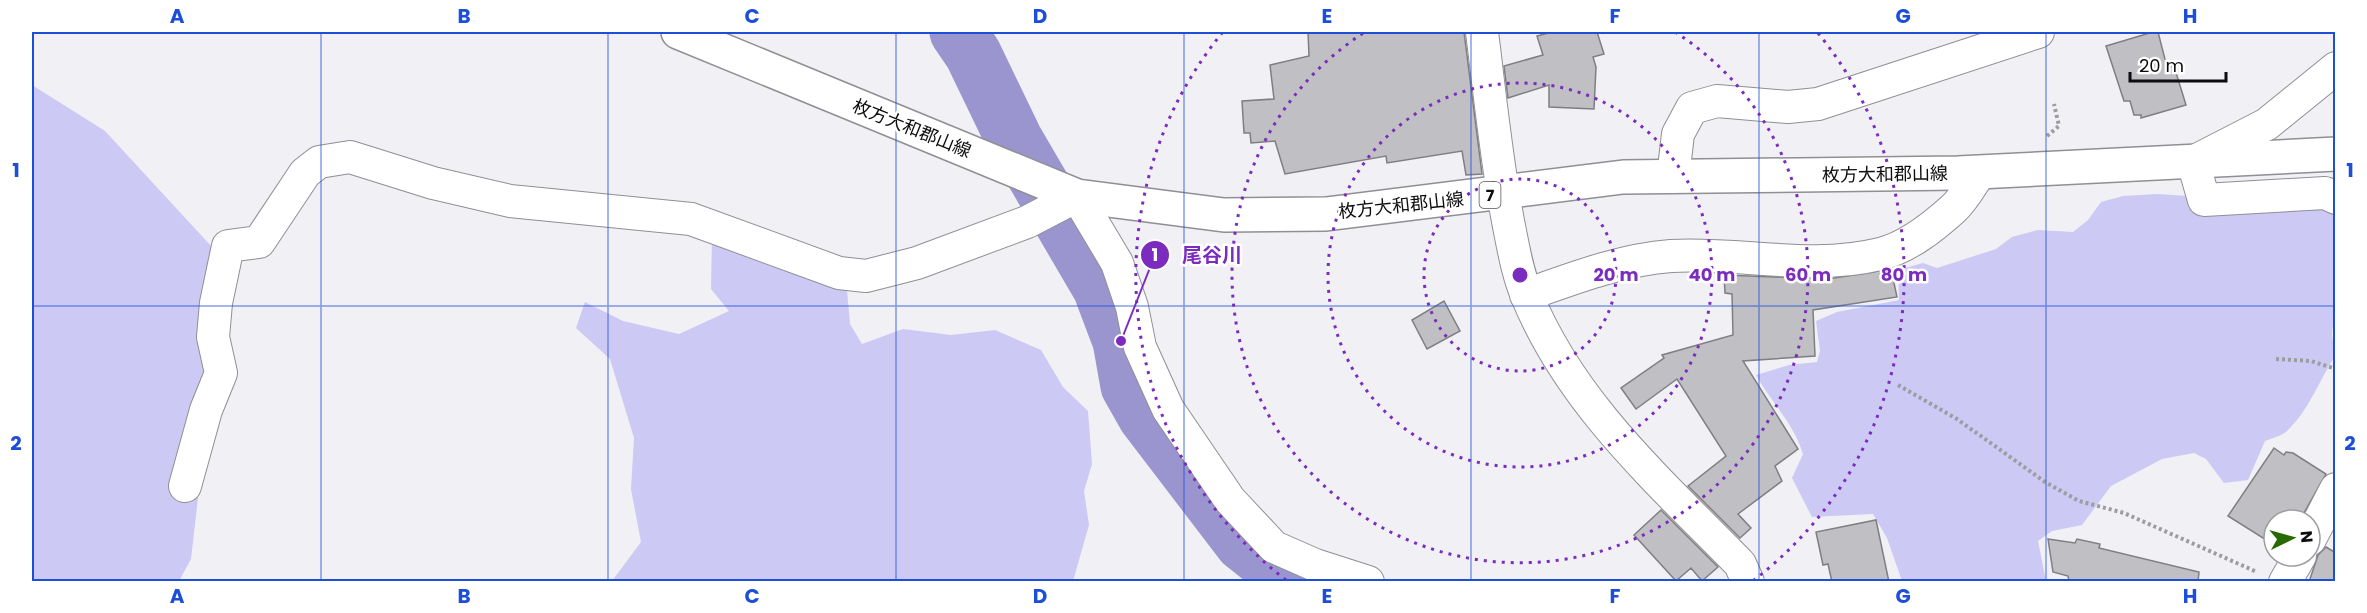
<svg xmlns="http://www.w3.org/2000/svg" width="2367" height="613" viewBox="0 0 2367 613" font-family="Poppins,'Noto Sans JP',sans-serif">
<rect width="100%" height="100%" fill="#f0f0f5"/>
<path fill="#ccc9f5" d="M32,85L105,131L212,247L210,372L181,437L198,498L191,559L179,581H32Z
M2157,194L2189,196L2193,213L2323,208L2335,211L2336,300L2332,334L2335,356C2319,381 2309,410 2287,431C2282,436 2272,438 2265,441L2248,480L2224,483L2206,459L2194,453L2162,459L2111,486L2082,525L2052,531L2038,541L2046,581H1902L1887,538L1873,514L1812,517L1792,478L1803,454C1794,424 1771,402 1756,375L1789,365L1817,362L1820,351L1816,321L1837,312L1899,300L1898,270L1923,263L1937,268L1996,249L2012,237L2038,230L2073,232L2088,220L2101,202L2123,196Z
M712,237L800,269L847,290L850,324L862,344L903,329L951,335L995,330L1041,350L1063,387L1088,411L1092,464L1084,491L1089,525L1073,581H612L641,542L631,489L634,438L610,359L576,328L585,302L623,321L679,334L729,311L711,289Z"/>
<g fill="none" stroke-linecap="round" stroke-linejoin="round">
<path stroke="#9b95cf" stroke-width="57" d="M958,32L973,54L1014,139L1101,288L1121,341L1129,386L1146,416L1243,543L1267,562L1306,582"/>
</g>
<path fill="#bfbfc4" stroke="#7e7e83" stroke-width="1.5" d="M1308,32H1464L1482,174L1466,175L1462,151L1387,163L1386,156L1285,174L1275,141L1251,143L1250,133H1244L1242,101L1274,99L1270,65L1309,56Z
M1552,32H1597L1604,54L1593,57L1596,67L1594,109L1549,107V85L1508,98L1504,66L1543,55L1537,36Z
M2153,32H2158L2167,67L2174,66L2186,105L2141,118V115H2134L2130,101H2124L2106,46Z
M1891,269L1897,297L1813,310L1815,356L1743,361L1798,449L1775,466L1782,481L1738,514L1751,528L1740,538L1688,486L1726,456L1677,379L1636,409L1621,388L1664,358L1662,355L1733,335L1732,294L1725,293L1724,275L1828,279Z
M1444,301L1460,331L1427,349L1412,320Z
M2274,448L2284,455L2286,452L2293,453L2326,474L2300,520H2274V545L2228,516Z
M1661,510L1718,567L1702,581L1691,568L1676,581L1634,535Z
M1876,520L1889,582H1832L1828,564L1823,565L1816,532Z
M2048,539L2075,543L2077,539L2100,544L2099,548L2199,572L2198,582H2069L2068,576L2053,572Z
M2326,547L2336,553V582H2309L2318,555Z"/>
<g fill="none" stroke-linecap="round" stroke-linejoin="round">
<defs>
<path id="minor" d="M1482,32C1490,95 1496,158 1508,221C1513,246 1517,272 1527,296C1571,404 1660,482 1740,564L1748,582
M2336,68L2267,124L2193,162L2204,200L2325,193L2336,198
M1673,177L1678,134L1692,108L1717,101L1788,107L1818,104L2038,32
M1526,295C1574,278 1620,260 1671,256C1740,252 1811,271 1880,254C1907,248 1933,227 1953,209C1964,199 1972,184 1980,172
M185,486L206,410L221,373L213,337L216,303L228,246L259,242L305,173L319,162L350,157L433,183L510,201L691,219L839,273L866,276L917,263L1027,222L1077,196L1117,263L1132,307L1140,347L1168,409L1230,500L1274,547L1315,565L1368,582
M2310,539L2336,489
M2285,582L2300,556"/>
<path id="major" d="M678,32L1077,196L1224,215L1326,214L1623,177L1958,173L2336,154"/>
</defs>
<use href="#minor" stroke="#8f8f94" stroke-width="34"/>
<use href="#major" stroke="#8f8f94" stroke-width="36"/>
<path stroke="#9d9da1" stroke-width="4" stroke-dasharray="3 3" stroke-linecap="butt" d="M2047,136L2059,126L2054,104
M2276,359L2311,361L2336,369
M1898,385L1957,419L2045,482L2079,501L2124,513L2257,572"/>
<use href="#minor" stroke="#fff" stroke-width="32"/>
<use href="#major" stroke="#fff" stroke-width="33"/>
</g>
<path fill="none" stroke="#1d4ed8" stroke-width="1.5" stroke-opacity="0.55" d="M321,32V582M608,32V582M896,32V582M1184,32V582M1471,32V582M1759,32V582M2046,32V582M32,306H2336"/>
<g fill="none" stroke="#7b2cbf" stroke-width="3" stroke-dasharray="3 6">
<circle cx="1520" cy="275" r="96"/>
<circle cx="1520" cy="275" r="192"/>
<path d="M1675 32A288 288 0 1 1 1365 32"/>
<path d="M1286 580A384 384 0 0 1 1222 33M1818 33A384 384 0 0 1 1754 580"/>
</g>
<g text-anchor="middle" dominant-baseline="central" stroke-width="5" stroke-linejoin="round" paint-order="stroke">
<rect fill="#fff" stroke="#565657" stroke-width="1.5" x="1479.5" y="182" width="21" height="26" rx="4.5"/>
<g font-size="16" font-weight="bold" fill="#0d0d0f">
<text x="1490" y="195">7</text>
</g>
<g font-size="18" fill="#0d0d0f" stroke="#fff">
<text transform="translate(912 128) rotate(22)">枚方大和郡山線</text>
<text transform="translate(1885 174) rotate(-1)">枚方大和郡山線</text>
<text transform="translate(1401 205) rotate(-6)">枚方大和郡山線</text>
</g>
</g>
<circle cx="1520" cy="275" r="9" fill="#7b2cbf" stroke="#fff" stroke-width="3"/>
<g font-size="18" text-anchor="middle" font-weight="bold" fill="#7b2cbf" stroke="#fff" stroke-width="5" stroke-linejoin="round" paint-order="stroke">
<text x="1616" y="281">20 m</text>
<text x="1712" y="281">40 m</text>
<text x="1808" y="281">60 m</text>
<text x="1904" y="281">80 m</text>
</g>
<path fill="none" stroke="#7b2cbf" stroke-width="2" d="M1121 341L1155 255"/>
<g fill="#7b2cbf" stroke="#fff" stroke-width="2">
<circle cx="1121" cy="341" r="6"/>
<circle cx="1155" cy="255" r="15"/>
</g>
<g font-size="18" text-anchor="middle" font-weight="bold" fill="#fff">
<text x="1155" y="261">1</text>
</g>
<g font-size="20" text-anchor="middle" font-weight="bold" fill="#7b2cbf" stroke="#fff" stroke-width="5" stroke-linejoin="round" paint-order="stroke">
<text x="1212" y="262">尾谷川</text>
</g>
<rect width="2367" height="613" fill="none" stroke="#ffffff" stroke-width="66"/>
<g transform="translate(2292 538) rotate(85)"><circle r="28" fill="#ffffff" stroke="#9e9e9f" stroke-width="1.5"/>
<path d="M0-4.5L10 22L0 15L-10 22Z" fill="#266a00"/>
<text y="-9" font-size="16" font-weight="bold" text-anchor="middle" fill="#0d0d0f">N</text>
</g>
<path d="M2130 72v9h96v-9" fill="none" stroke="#0d0d0f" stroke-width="3"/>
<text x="2139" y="72" font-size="18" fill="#0d0d0f" stroke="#ffffff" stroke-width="4.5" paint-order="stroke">20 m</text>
<rect x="33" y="33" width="2301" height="547" fill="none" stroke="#1d4ed8" stroke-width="2"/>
<g font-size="20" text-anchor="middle" font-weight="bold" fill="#1d4ed8">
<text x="177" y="23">A</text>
<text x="464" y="23">B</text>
<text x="752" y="23">C</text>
<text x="1040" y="23">D</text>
<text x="1327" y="23">E</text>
<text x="1615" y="23">F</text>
<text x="1903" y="23">G</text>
<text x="2190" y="23">H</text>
<text x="16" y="177">1</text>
<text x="2350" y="177">1</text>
<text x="16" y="450">2</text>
<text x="2350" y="450">2</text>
<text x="177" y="603">A</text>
<text x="464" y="603">B</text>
<text x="752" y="603">C</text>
<text x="1040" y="603">D</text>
<text x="1327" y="603">E</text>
<text x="1615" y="603">F</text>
<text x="1903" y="603">G</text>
<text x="2190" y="603">H</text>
</g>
</svg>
